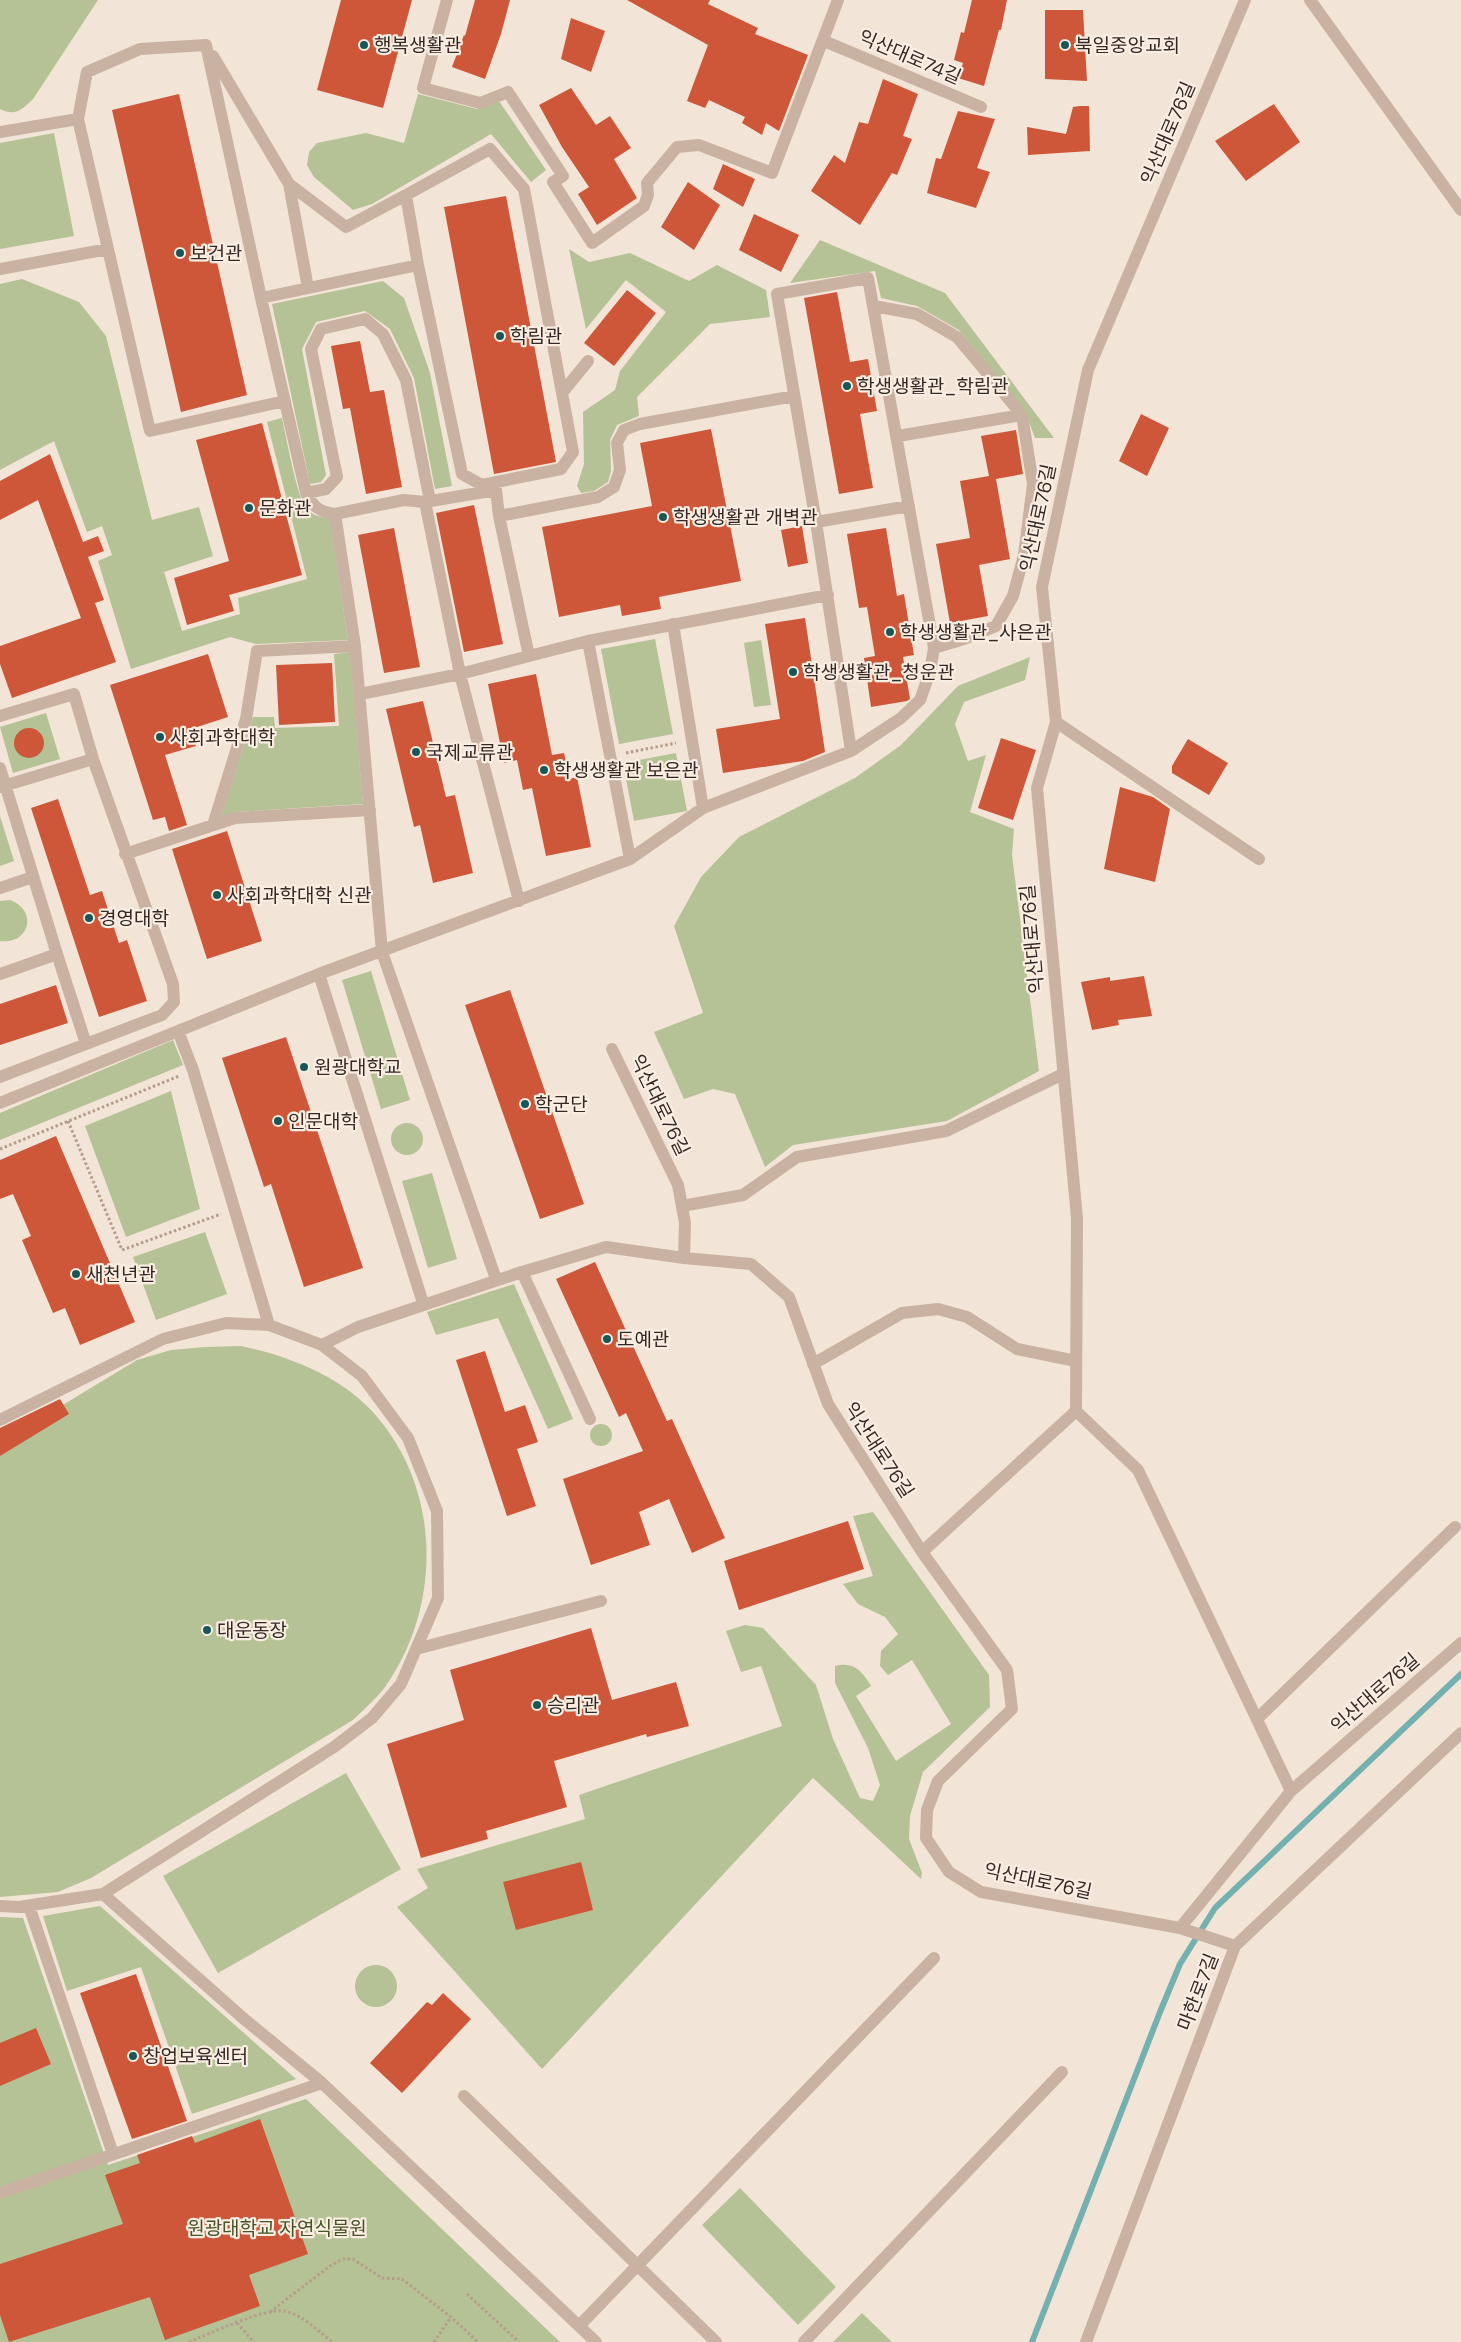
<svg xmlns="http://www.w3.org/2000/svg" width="1461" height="2342" viewBox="0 0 1461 2342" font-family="'Space Grotesk','Noto Sans KR',sans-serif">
<rect width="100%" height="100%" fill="#f2e4d6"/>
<path fill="#b5c295" d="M0,0H98L33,99C23,109 15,117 0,109Z
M418,94L477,109L499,101L546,170L531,182L491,134L372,204L353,210L314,177L307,165L309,152L317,143L366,133L404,143Z
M54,133L74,236L0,249V143Z
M820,240L945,293L1054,438H1035L1025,411L959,330L917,306L881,298L875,271L790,283Z
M569,249L589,262L630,253L689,281L717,265L766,290L770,317L710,324L637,397L639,416L617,425L610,440L611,471L608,482L594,491L581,493L577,486L584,464L583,412L615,390L620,371L666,312L626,280L586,329Z
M22,279L79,302L106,336L152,520L199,507L213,556L164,572L182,631L240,614L238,598L307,579L267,422L282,418C286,436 297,497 306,508C312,516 321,517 330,518L348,640L256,644L230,637L131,669L98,561L112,555L102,526L87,532L54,441L0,470V284Z
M383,281L404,298L430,373L452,486L435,489L414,378L390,329L365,311L316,322L302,349L326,475L321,482L310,484L272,304Z
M655,639L673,734L619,744L601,649Z
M761,640L771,705L754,707L744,643Z
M350,652L363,804L235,812L221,818L253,717H274L275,728L339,726L334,654Z
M1030,657L1025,680L964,702L955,724L968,761L986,755L970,812L1014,829L1012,855L1039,1071L947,1121L793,1145L765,1167L735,1094L713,1089L684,1099L654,1032L703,1013L674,926L701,877L739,837L855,778L901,745L958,686Z
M46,713L60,759L13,773L0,727Z
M676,753L687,811L634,821L623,763Z
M0,816L14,861L0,866Z
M10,900C38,910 30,945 0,941V901Z
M371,971L410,1100L381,1109L342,980Z
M173,1040L183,1065L0,1140V1113Z
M171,1091L200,1209L126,1237L85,1126Z
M391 1139a16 16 0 1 1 32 0a16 16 0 1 1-32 0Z
M432,1173L457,1259L428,1268L402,1181Z
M205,1232L227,1294L156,1320L133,1257Z
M514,1284L573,1419L548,1429L498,1318L436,1335L427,1312Z
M241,1346C288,1356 338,1375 371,1410C442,1486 443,1605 385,1687C376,1699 364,1709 353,1720L91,1878L58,1892L0,1897V1443L137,1360L171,1350L205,1347Z
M590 1435a11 11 0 1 1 22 0a11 11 0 1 1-22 0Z
M873,1512L989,1675L990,1707L923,1772L910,1816L909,1839L922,1873L921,1879L813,1778L542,2069L397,1907L428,1888L417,1869L585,1819L579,1795L782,1726L761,1666L741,1672L726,1631L745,1625L763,1628L816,1685L833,1739L860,1798L873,1801L880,1785L868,1748L835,1683V1666C854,1661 862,1671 871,1686L856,1696L896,1761L951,1724L912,1660L888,1675L880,1666L881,1651L898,1634L885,1617L858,1604L843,1584L873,1576L853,1516Z
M346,1773L401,1869L218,1973L163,1876Z
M100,1906L296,2079L192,2114L141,1967L67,1991L43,1916Z
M0,1917L23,1918L108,2165L306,2099L560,2342H0Z
M355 1986a21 21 0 1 1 42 0a21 21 0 1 1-42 0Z
M740,2188L836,2287L798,2325L702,2225Z
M862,2313L892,2342H833Z"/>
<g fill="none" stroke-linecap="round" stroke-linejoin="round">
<path stroke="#73b1b0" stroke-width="6" d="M1032,2342L1160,2012L1180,1964L1215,1908L1461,1674"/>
</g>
<path fill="#ce5639" d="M341,0H412L383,108L317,90Z
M475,0H510L501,34L485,79L452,67L464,35L465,36Z
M627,0H710L708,4L758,28L755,34L808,55L779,131L766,123L762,135L742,123L745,117L709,100L705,108L687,101L708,45Z
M972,0H1007L1001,30H999L984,86L958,78L963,63L954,60L961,32L964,33Z
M1045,10H1083L1087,81L1045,79Z
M571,18L605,31L591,72L561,59Z
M883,79L918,94L903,136L912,139L897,175L892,173L860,225L811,191L834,155L845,163L859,122L868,124Z
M571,88L596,125L610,116L631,148L614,159L637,198L597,225L578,194L589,187L562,147L539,105Z
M179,94L247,395L181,412L112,110Z
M1274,104L1300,142L1246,181L1215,141Z
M1080,106H1089L1090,151L1028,155L1027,127L1066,134L1073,107Z
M958,111L995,119L977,168L990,172L976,208L927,193L936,158L941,159Z
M723,164L755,179L743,207L713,189Z
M688,182L720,205L694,250L661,227Z
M506,196L556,462L494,474L444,207Z
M754,214L799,235L781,272L739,250Z
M627,290L656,313L614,366L584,343Z
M837,292L850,362L868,359L877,411L860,414L873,488L839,494L804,298Z
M360,341L370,392L384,390L402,487L366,494L350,408L343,409L331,346Z
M1141,414L1169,428L1147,476L1119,461Z
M262,423L302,575L229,595L234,611L187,625L174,578L229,561L196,440Z
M711,429L741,581L659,597L661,609L622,616L620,605L559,617L542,527L652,506L640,443Z
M1016,430L1023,474L996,479L1010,559L979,565L988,616L950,623L936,544L970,538L960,481L989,476L981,436Z
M50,454L83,542L98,536L104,551L88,557L104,600L95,603L116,662L12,698L0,664V646L81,618L38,500L0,520V481Z
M474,505L503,644L464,652L436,513Z
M802,526L808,563L788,567L781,530Z
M394,528L420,667L384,673L358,535Z
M886,528L897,596L904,594L914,655L903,657L910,699L907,701L871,707L864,658L875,656L867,607L859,608L847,534Z
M805,618L825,752L803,761L723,773L716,729L780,719L765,624Z
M208,654L228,717L191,729L196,746L165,755L187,825L169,831L165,817L153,820L110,685Z
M332,663L335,722L279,725L276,665Z
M536,674L552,755L564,753L570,779L577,777L591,847L546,856L532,788L523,790L517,760L504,763L488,684Z
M423,701L446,797L455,795L473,873L433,883L420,825L414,827L386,709Z
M14 743a15 15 0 1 1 30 0a15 15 0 1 1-30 0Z
M1001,738L1036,750L1013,820L978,808Z
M1188,739L1228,763L1209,795L1172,773V766Z
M1120,787L1153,797L1170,809L1155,882L1104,869Z
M58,799L90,895L102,891L119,943L127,940L147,1001L99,1017L31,808Z
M227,831L262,941L207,959L172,849Z
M1144,976L1152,1016L1118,1020L1119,1025L1092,1030L1081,982L1110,977V981Z
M56,985L68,1023L0,1045V1004Z
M510,990L584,1204L540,1219L465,1005Z
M286,1037L363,1268L304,1287L271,1184L264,1187L222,1058Z
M56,1136L135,1322L80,1345L65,1308L53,1313L22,1240L31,1236L13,1194L0,1199V1160Z
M595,1262L667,1421L672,1419L725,1538L692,1553L669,1499L639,1512L650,1545L591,1565L563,1479L643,1451L626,1413L619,1417L556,1279Z
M485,1351L505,1412L525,1405L538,1442L517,1449L536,1506L507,1516L456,1360Z
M60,1399L69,1414L0,1456V1428Z
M848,1521L864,1569L739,1610L724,1561Z
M591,1628L612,1700L676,1682L689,1726L647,1737L646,1734L554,1761L567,1807L486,1831L488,1839L421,1858L387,1744L464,1720L450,1670Z
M581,1862L593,1910L516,1930L503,1882Z
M136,1974L187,2121L132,2139L80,1993Z
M443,1993L471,2019L402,2093L370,2063L427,2002L432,2005Z
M36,2028L51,2064L0,2086V2043Z
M260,2119L308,2254L249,2275L260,2306L165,2340L150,2297L9,2342L0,2315V2264L123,2224L105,2175L140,2163L137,2155L192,2136L195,2143Z"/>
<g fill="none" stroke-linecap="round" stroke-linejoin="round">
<path stroke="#b69c8c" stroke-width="3" stroke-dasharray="2.5 2.5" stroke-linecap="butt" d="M626,753L676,743
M68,1121L122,1250L221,1214
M0,1149L179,1076
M467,2294L519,2342
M270,2312L330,2266L343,2259H353L382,2278L402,2279L451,2317L478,2342
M237,2323L254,2342
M189,2342C209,2334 264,2308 284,2311C302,2314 318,2331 332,2342
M434,2342L451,2317"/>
<path stroke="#cab2a2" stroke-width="12" d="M206,45L261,298L418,265
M213,56L289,184L346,227L406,195
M78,119L87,72L140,49L206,45
M0,132L78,119L150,431L285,401
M490,149L524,189L573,452L561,469L482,485L462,474L418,265L406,195Z
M289,184L308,288
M0,269L108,249
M261,298L306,493C313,507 320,512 335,514
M874,306L917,314L957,337L1022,415L1033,484L1024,555L1013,596L996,626L964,639L934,648
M562,393L588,361
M898,436L1022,415
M306,493L326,489L337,477L311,349L321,329L365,319L383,334L406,380L430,501
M425,502L404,500L335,514L355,646L382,952L496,1279
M499,516L598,497L614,487L620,470L617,443L624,430L640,424L794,396
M816,522L909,506
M673,624L703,808
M588,641L630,859
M360,694L460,674L529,656
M0,716L74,694L93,759L173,984L174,1002L162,1015L0,1077
M0,768L57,954L0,974
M0,787L93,759
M213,825L246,719L257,651L355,646
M125,854L235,818L370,810
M0,888L33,877
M519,901L460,674L425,502L496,490L499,516L529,656L588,641L828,595
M57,954L86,1044
M319,974L423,1303
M178,1031L193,1070L269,1325
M0,1103L319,974L630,859L703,808L851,751L901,718L920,700L930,672L934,648L868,278L777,294L816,522L851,751
M322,1345L358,1327L522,1272L590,1419
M0,1420L163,1339L226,1323L269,1325L322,1345L362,1376L408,1438L437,1511L438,1598L401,1684L372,1718L334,1747L103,1894L19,1907L0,1906
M416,1649L601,1601
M103,1894L243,2018L322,2083L596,2342
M29,1906L113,2154
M464,2096L716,2342
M0,2193L322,2083
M579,2326L934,1958
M804,2342L1062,2072"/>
<path stroke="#cab2a2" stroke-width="12" d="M447,0L423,88L480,103L508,92L563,176L553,182L592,243L644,206L648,195L647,183L677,147L699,145L772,173L838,0
M1310,0L1461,210
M824,41L981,107
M1056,722L1259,859
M612,1049L678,1185L685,1223L684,1258L751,1264L789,1297L828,1404L922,1552L1007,1670L1012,1709L938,1781L927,1810L926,1838L949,1872L981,1892L1180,1928L1235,1946
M682,1206L743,1195L797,1157L946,1131L1063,1074
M522,1272L606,1247L684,1258
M813,1364L902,1313L938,1309L967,1317L1017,1349L1076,1361
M1076,1411L1138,1470L1291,1791
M922,1552L1076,1411L1077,1218L1037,788L1056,722L1042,587L1088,370L1245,0
M1257,1719L1455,1527
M1180,1928L1291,1791L1461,1643
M1086,2342L1235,1946L1461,1733"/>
</g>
<g fill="#185758" stroke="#faeee2" stroke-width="2">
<circle cx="364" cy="45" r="5"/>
<circle cx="1065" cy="45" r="5"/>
<circle cx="180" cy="253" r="5"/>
<circle cx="500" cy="336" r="5"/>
<circle cx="847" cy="386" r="5"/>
<circle cx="249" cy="508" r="5"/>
<circle cx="663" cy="517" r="5"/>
<circle cx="890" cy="632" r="5"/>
<circle cx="793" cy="672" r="5"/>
<circle cx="160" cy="737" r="5"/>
<circle cx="416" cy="752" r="5"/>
<circle cx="544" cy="770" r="5"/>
<circle cx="217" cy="895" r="5"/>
<circle cx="89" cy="918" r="5"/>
<circle cx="304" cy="1067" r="5"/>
<circle cx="525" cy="1104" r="5"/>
<circle cx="278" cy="1121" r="5"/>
<circle cx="76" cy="1274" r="5"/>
<circle cx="607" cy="1339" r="5"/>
<circle cx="207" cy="1630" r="5"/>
<circle cx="537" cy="1705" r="5"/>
<circle cx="133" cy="2056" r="5"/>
</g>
<g text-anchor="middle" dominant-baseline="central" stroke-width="4.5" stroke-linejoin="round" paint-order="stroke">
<g font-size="19" fill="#342925" stroke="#faeee2" text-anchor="start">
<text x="374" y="45">행복생활관</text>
<text x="1075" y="45">북일중앙교회</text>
<text x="190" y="253">보건관</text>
<text x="510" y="336">학림관</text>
<text x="857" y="386">학생생활관_학림관</text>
<text x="259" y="508">문화관</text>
<text x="673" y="517">학생생활관 개벽관</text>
<text x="900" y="632">학생생활관_사은관</text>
<text x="803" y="672">학생생활관_청운관</text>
<text x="170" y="737">사회과학대학</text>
<text x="426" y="752">국제교류관</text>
<text x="554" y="770">학생생활관 보은관</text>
<text x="227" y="895">사회과학대학 신관</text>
<text x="99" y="918">경영대학</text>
<text x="314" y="1067">원광대학교</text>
<text x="535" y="1104">학군단</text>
<text x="288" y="1121">인문대학</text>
<text x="86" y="1274">새천년관</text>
<text x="617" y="1339">도예관</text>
<text x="217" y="1630">대운동장</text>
<text x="547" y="1705">승리관</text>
<text x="143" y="2056">창업보육센터</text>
</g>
<g font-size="19" fill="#342925" stroke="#faeee2">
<text transform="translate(910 57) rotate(23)">익산대로74길</text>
<text transform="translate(1168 133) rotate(-67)">익산대로76길</text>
<text transform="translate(1038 518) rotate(-78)">익산대로76길</text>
<text transform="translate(1032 939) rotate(-95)">익산대로76길</text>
<text transform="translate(660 1105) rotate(64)">익산대로76길</text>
<text transform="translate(879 1450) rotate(57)">익산대로76길</text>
<text transform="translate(1375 1693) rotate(-41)">익산대로76길</text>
<text transform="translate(1038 1881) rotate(12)">익산대로76길</text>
<text transform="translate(1198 1992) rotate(-69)">마한로7길</text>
</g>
<g font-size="19" fill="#465427" stroke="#faeee2">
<text x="277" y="2228">원광대학교 자연식물원</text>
</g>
</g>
</svg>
